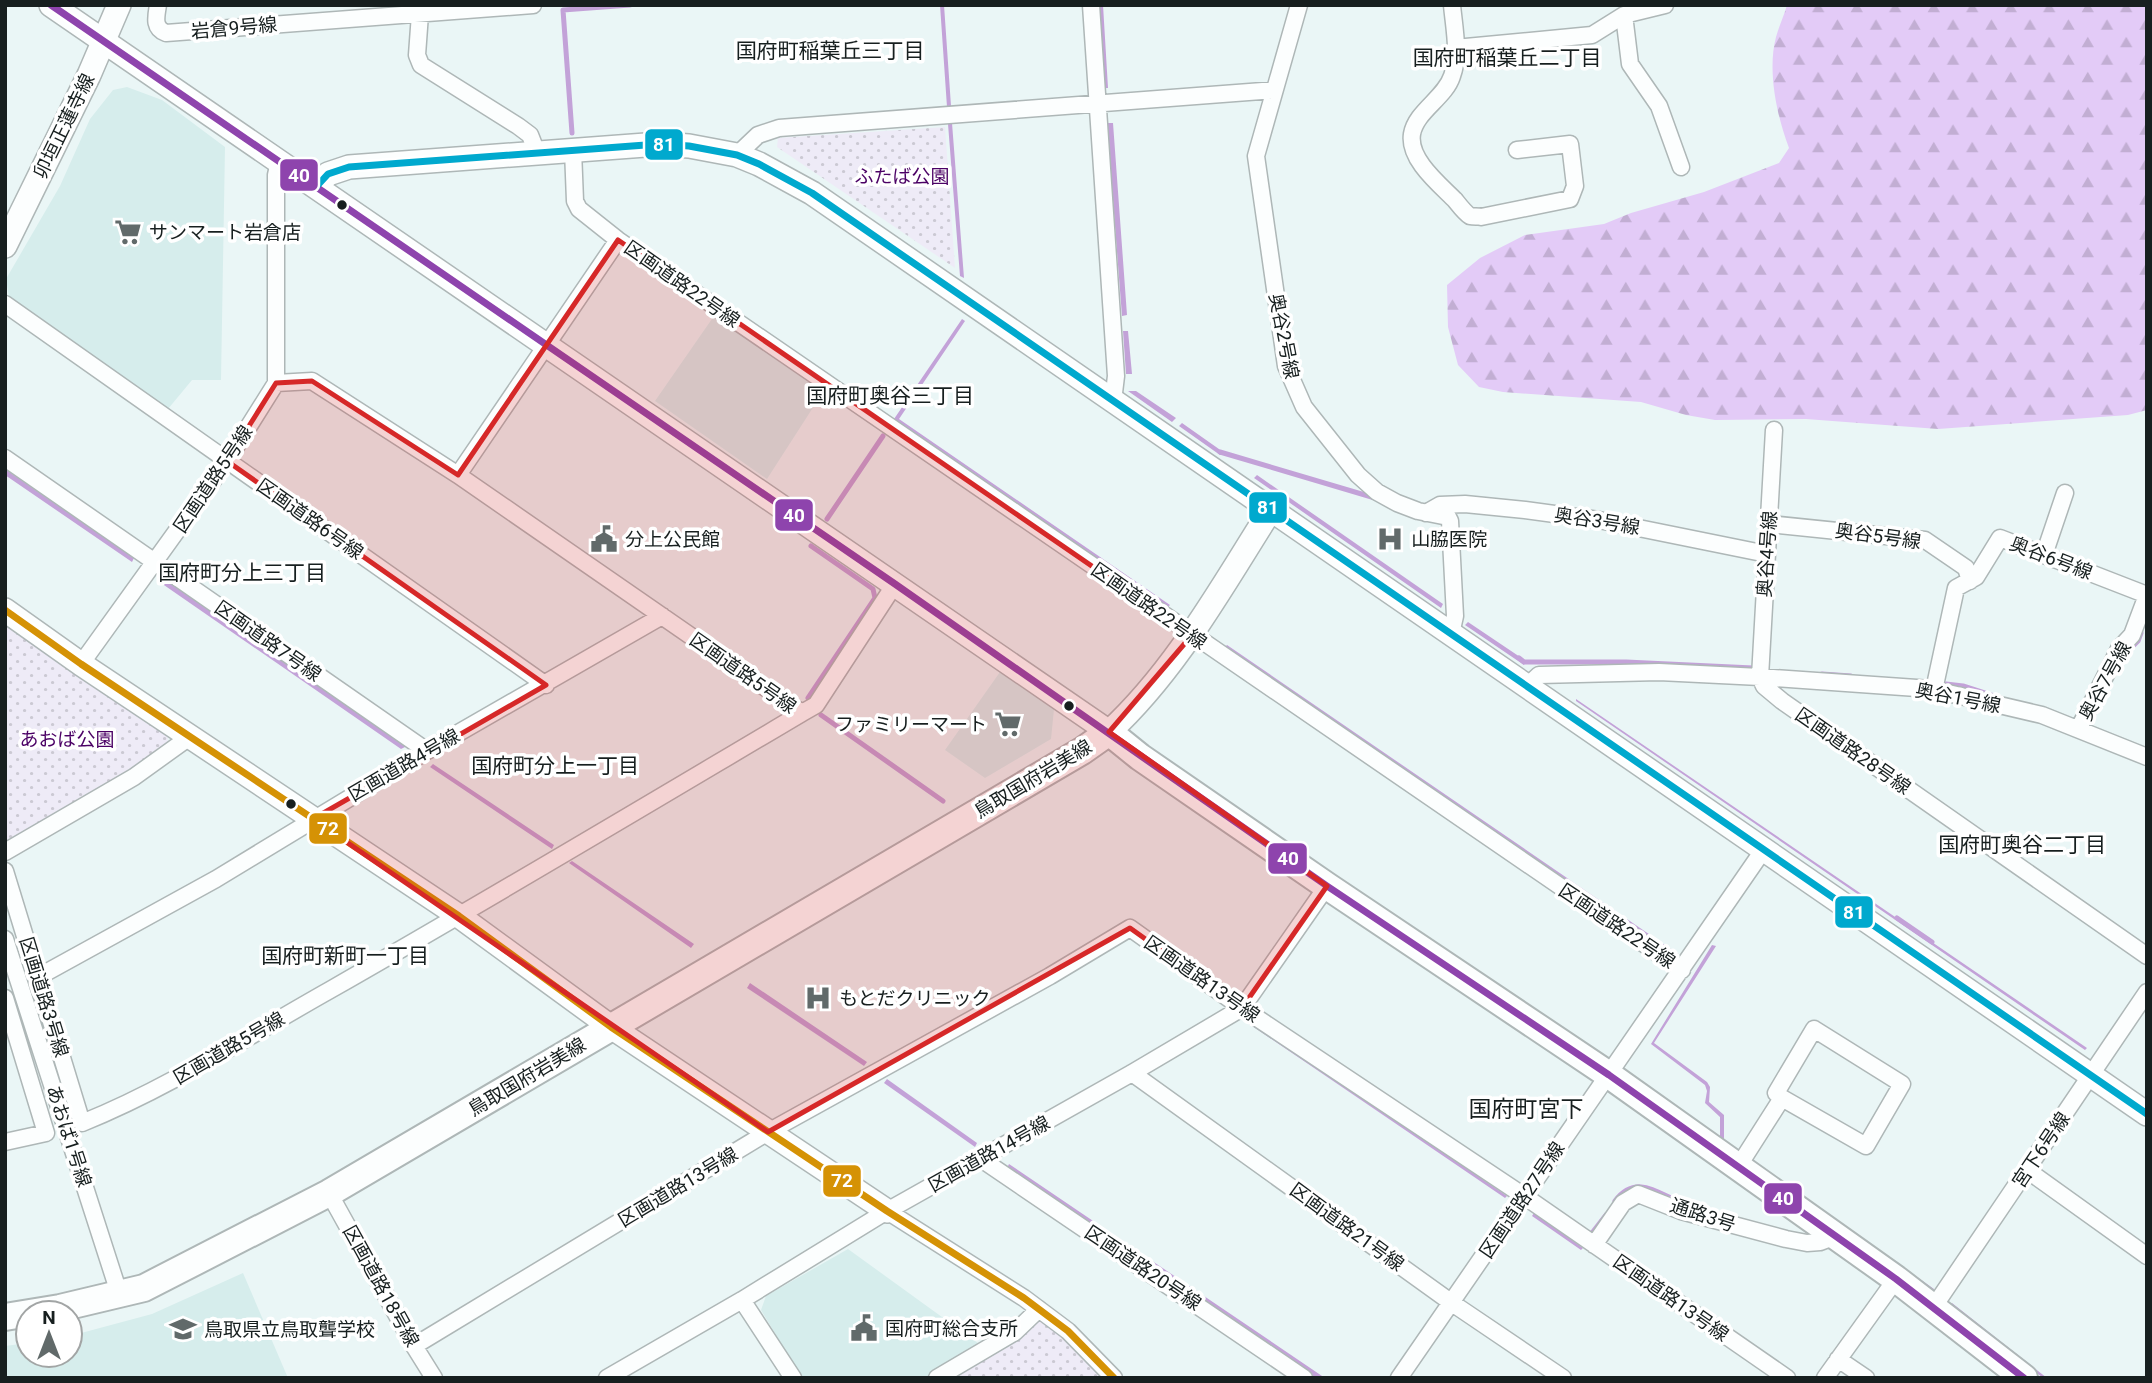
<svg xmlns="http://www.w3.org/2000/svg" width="2152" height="1383" viewBox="0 0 2152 1383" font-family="Roboto,'Noto Sans JP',sans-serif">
<defs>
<pattern id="forest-firs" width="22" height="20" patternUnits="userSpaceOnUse" patternTransform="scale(1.75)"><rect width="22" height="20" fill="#e3cbf7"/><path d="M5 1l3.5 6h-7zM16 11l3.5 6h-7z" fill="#c2aed3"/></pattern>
<pattern id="park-dots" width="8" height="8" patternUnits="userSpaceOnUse" patternTransform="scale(1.75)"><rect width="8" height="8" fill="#eeebf7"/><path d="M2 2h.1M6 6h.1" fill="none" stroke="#cbc9d3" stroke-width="1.8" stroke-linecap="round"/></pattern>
</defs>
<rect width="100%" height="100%" fill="#eaf6f6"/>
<path fill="#d6edec" d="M127,87L162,100L225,147L221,380H192L168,409L9,297L6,279L60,186L90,119L113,90Z
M714,316L823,392L767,479L655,401Z
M1000,672L1054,709L1051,739L985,778L945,750Z
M848,1249L982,1346L927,1378H802L761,1310L766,1296Z
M243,1273L288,1378H5V1346L28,1343V1355H70V1336L152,1314Z"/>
<path fill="url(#forest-firs)" d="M1787,5H2147V410L2128,415L1938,429L1806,419L1715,420L1686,415L1641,402L1503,392L1479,387L1458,365L1448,327L1447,285L1480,258L1525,235L1604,224L1631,213L1704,192L1779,163L1789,148C1777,116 1767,71 1776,37C1779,26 1784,16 1787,5Z"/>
<path fill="url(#park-dots)" d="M945,127L955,268L777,147L778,138Z
M5,625L168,735L167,749L5,847Z
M1039,1316L1062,1333L1107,1378H944Z"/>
<path fill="#c3a2d8" d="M940,5H944L951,106L947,107Z
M1097,5H1103L1108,88H1103Z
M952,123L964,278L960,276L948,124Z
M1107,123H1113L1127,315L1122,316Z
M962,319L965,321L899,419L1170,605L1168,607L894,419Z
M1123,331H1128L1132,374H1126Z
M1128,391H1136L1176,418L1172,422Z
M1182,423L1226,454L1220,455L1179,426Z
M5,469L134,558L132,562L5,475Z
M1257,475L1443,604L1441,608L1254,478Z
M163,578L407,746L401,749L161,583Z
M1468,622L1526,661L1524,665L1465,625Z
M1227,645L1678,954H1673L1225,647Z
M1576,699L2087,1048L2085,1050L1576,701Z
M433,764L554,845L552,849L430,767Z
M572,861L694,944L691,948L569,863Z
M1712,945L1716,946L1654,1043L1707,1082L1710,1087L1709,1102L1724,1115V1139L1727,1143L1720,1139V1117L1705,1103L1707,1091L1705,1085L1651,1044Z
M750,983L867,1062L864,1066L747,988Z
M1245,1017L1507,1196L1505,1198L1242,1019Z
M887,1079L977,1143L975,1147L884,1083Z
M1749,1158L1934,1289L1933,1291L1748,1160Z
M1009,1164L1325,1378H1316L1280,1354L1007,1168Z
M1534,1213L1583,1248L1581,1250L1532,1216Z
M1952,1303L2047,1378H2043L1950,1305Z"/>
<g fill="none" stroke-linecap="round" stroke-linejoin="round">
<path stroke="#c3a2d8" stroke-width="5" d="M572,133L563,10L630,5
M1220,452L1375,498
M827,519L883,436
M2124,655L2138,641L2141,633
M1519,658L1524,662H1626L1753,668
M1822,674L1851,676
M1946,684L1963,686L2000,698
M808,698L875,598L873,589L811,546
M821,715L943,801
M1897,918L1932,942
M1615,1201C1637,1172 1660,1195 1684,1204
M1592,1233L1606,1215"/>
<defs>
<path id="street" d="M158,5C156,17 153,28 166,33L533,5
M1091,5L1116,376L1113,401
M1299,5L1256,156L1286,366L1304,407L1358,475L1377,492L1397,503L1418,511L1448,517L1450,521L1455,616L1451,634
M1452,5C1454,27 1460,55 1452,76C1445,98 1416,111 1412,134C1408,159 1439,184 1455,200C1459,205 1465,213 1470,216C1474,217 1478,216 1481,217L1570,199L1575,186L1570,144L1517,150
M420,14L417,55L421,65L518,126L530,135L537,153
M1624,15L1630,64L1659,106L1681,167
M1455,48L1592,35L1624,15L1665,5
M573,150L575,201L579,209L618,240L1682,970
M737,155L758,135L779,128L1274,90
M5,304L546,685
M276,383V175L279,162
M1774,430L1760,677L1931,689L2042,715L2147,757
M5,458L427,751
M458,475L618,240
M1426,513L1440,505L1465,504L1525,510L1599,520L1767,554
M1769,524L1925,540L1966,568L1970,581
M2044,555L2065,493
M1526,687L1539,675L1659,672L1760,677L1764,686L1782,701L2147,956
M1934,690L1956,588L1976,577L2000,538L2147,595
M802,713L816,705L895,584
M2079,728L2119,649L2132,635L2147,595
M5,852L134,777L191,736
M5,871L82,1123C169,1088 248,1036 330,990C488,900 645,806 802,713L458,475L312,381L276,383L227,461L81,664
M5,939L119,1293
M38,977L216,879L427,751L662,616
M5,998L46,1133L5,1142
M1132,1073L1452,1303L1563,1378
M981,1159L1304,1378
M1738,1167L1782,1098L1776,1093L1814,1029L1902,1084L1866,1146L1782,1098
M2027,1170L2147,1256
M329,1193L414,1346L434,1378
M887,1211L1024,1298L1068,1331L1114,1378
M1594,1245L1623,1203L1638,1194L1681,1211L1786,1239L1807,1243L1820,1242L1836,1236
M742,1300L793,1378
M1933,1308L2147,992
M414,1346L768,1132L1050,976L1130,928L1242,1008L1524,1196L1787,1378
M1838,1359L1866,1378
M607,1378L742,1300L887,1211L1132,1073L1242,1008L1327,886
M937,1378L1015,1332L1039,1309
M1399,1378L1764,849
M1825,1378L1896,1279"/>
<path id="secondary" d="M51,5L1109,732C1176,670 1221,588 1270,511
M316,187L328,174L349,167L659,144L689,146L737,155L759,164L812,193L2147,1114
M5,246L89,75L119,5
M5,610L81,664L459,916L611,1027L887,1211"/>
<path id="primary" d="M5,1317L60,1308L144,1288L329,1193L1082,751L1109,732L1140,757L1327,886L1609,1075L1896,1279L2024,1378"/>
</defs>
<use href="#street" stroke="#aeb7b7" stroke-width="19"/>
<use href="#secondary" stroke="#aeb7b7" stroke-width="26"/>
<use href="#primary" stroke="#aeb7b7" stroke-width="30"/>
<use href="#street" stroke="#fcfefe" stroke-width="16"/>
<use href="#secondary" stroke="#fcfefe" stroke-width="23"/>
<use href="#primary" stroke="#fcfefe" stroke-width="26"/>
<defs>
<path id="bus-1" d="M51,5L895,584L1327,886L1609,1075L1896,1279L2024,1378"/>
<path id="bus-2" d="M316,187L328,174L349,167L659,144L689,146L737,155L759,164L812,193L2147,1114"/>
<path id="bus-3" d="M5,610L81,664L459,916L611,1027L887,1211L1024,1298L1068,1331L1114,1378"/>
</defs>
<use href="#bus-1" stroke="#fff" stroke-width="12"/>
<use href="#bus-2" stroke="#fff" stroke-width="12"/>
<use href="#bus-3" stroke="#fff" stroke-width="12"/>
<use href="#bus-1" stroke="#8e44ad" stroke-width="7"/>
<use href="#bus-2" stroke="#00a9ce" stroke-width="7"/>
<use href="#bus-3" stroke="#d59205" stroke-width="7"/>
</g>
<path fill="#d62828" fill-opacity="0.2" stroke="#d62828" stroke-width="5" stroke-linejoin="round" d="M618,240L1192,635L1109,732L1327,886L1242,1008L1130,928L768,1132L313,819L546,685L227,461L276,383L312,381L458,475Z"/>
<defs>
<symbol id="supermarket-bare" viewBox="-9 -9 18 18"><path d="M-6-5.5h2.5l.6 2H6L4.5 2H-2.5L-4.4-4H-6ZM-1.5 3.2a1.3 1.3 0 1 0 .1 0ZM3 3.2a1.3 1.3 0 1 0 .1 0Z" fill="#616a6a" stroke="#fff" stroke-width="2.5" paint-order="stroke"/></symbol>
<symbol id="civic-bare" viewBox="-9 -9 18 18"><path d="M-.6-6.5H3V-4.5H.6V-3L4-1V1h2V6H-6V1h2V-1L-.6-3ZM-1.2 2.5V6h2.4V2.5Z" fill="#616a6a" stroke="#fff" stroke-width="2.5" paint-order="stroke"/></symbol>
<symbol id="hospital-bare" viewBox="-9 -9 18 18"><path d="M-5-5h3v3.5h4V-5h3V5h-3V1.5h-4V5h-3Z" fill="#616a6a" stroke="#fff" stroke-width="2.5" paint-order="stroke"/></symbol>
<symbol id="school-bare" viewBox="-9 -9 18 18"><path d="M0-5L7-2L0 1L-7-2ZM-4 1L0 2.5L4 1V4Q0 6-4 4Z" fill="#616a6a" stroke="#fff" stroke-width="2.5" paint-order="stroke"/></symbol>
</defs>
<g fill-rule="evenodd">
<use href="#supermarket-bare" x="109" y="213" width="38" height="38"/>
<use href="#civic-bare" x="585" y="520" width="38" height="38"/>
<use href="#hospital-bare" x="1371" y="520" width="38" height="38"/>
<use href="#supermarket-bare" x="989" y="705" width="38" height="38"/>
<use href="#hospital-bare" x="799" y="979" width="38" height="38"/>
<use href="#civic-bare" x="845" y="1309" width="38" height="38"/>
<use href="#school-bare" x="164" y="1310" width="38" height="38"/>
</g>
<g fill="#171f1f" stroke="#fff" stroke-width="2.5">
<circle cx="342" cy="205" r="6"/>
<circle cx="1069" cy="706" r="6"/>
<circle cx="291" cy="804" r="6"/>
</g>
<g text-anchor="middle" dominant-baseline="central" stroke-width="7" stroke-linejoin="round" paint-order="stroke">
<g font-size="19" fill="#171f1f" stroke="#fff">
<text transform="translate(234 28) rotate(-5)">岩倉9号線</text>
<text transform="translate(64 126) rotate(-64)">卯垣正蓮寺線</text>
<text transform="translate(682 284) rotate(35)">区画道路22号線</text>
<text transform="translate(1284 336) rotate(79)">奥谷2号線</text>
<text transform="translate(213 479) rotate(-56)">区画道路5号線</text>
<text transform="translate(310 519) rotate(35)">区画道路6号線</text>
<text transform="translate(1597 521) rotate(9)">奥谷3号線</text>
<text transform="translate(1878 536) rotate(8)">奥谷5号線</text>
<text transform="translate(1767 554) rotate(-86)">奥谷4号線</text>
<text transform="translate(2051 558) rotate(21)">奥谷6号線</text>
<text transform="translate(1149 606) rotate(35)">区画道路22号線</text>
<text transform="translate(268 641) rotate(35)">区画道路7号線</text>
<text transform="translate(743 673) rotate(35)">区画道路5号線</text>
<text transform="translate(2105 681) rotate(-61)">奥谷7号線</text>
<text transform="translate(1958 698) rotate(11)">奥谷1号線</text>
<text transform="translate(1853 751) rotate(35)">区画道路28号線</text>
<text transform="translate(404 765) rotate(-30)">区画道路4号線</text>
<text transform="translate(1033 779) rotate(-31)">鳥取国府岩美線</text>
<text transform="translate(1617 926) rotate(34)">区画道路22号線</text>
<text transform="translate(1202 979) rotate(35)">区画道路13号線</text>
<text transform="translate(44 997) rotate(73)">区画道路3号線</text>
<text transform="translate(229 1048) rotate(-30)">区画道路5号線</text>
<text transform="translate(527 1077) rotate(-31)">鳥取国府岩美線</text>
<text transform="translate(69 1136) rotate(72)">あおば1号線</text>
<text transform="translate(2041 1150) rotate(-56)">宮下6号線</text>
<text transform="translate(989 1154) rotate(-29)">区画道路14号線</text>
<text transform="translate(678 1187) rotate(-31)">区画道路13号線</text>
<text transform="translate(1522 1200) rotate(-56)">区画道路27号線</text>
<text transform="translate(1703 1215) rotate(18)">通路3号</text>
<text transform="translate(1347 1227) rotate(36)">区画道路21号線</text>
<text transform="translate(1143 1268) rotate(34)">区画道路20号線</text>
<text transform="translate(381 1286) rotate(61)">区画道路18号線</text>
<text transform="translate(1671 1298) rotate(35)">区画道路13号線</text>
</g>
<g font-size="19" fill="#4b0165" stroke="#fff">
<text x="902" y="176">ふたば公園</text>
<text x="67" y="739">あおば公園</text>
</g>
<g font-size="19" fill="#171f1f" stroke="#fff" text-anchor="start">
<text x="149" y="232">サンマート岩倉店</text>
<text x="625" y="539">分上公民館</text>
<text x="1411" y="539">山脇医院</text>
<text x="987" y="724" text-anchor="end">ファミリーマート</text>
<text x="839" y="998">もとだクリニック</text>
<text x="885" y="1328">国府町総合支所</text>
<text x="204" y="1329">鳥取県立鳥取聾学校</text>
</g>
<g font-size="21" fill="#171f1f" stroke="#fff">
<text x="830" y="51">国府町稲葉丘三丁目</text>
<text x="1507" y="58">国府町稲葉丘二丁目</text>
<text x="890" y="396">国府町奥谷三丁目</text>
<text x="242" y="573">国府町分上三丁目</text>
<text x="555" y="766">国府町分上一丁目</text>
<text x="2022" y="845">国府町奥谷二丁目</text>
<text x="345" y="956">国府町新町一丁目</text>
</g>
<g font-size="23" fill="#171f1f" stroke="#fff">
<text x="1526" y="1109">国府町宮下</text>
</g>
</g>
<g stroke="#fff" stroke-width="2.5">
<rect x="644" y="128" width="40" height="33" rx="7" fill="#00a9ce"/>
<rect x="279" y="158" width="40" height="34" rx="7" fill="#8e44ad"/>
<rect x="1248" y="491" width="40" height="33" rx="7" fill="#00a9ce"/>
<rect x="774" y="498" width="40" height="34" rx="7" fill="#8e44ad"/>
<rect x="308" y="812" width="40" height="33" rx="7" fill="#d59205"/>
<rect x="1267" y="842" width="41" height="33" rx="7" fill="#8e44ad"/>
<rect x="1834" y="895" width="40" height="34" rx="7" fill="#00a9ce"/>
<rect x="822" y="1164" width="40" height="34" rx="7" fill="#d59205"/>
<rect x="1763" y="1182" width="40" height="33" rx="7" fill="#8e44ad"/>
</g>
<g font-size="19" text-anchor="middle" font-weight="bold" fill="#fff">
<text x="664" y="151">81</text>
<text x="299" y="182">40</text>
<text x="1268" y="514">81</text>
<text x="794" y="522">40</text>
<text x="328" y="835">72</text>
<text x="1288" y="865">40</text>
<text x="1854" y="919">81</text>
<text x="842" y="1187">72</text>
<text x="1783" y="1205">40</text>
</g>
<rect width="2152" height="1383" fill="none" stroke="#171f1f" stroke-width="14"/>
<g transform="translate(49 1334)"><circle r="33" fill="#ffffff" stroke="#a2a5a5" stroke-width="2"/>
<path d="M0-5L12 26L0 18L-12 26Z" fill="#616a6a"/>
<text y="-10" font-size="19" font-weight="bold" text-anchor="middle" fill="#171f1f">N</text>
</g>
</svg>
